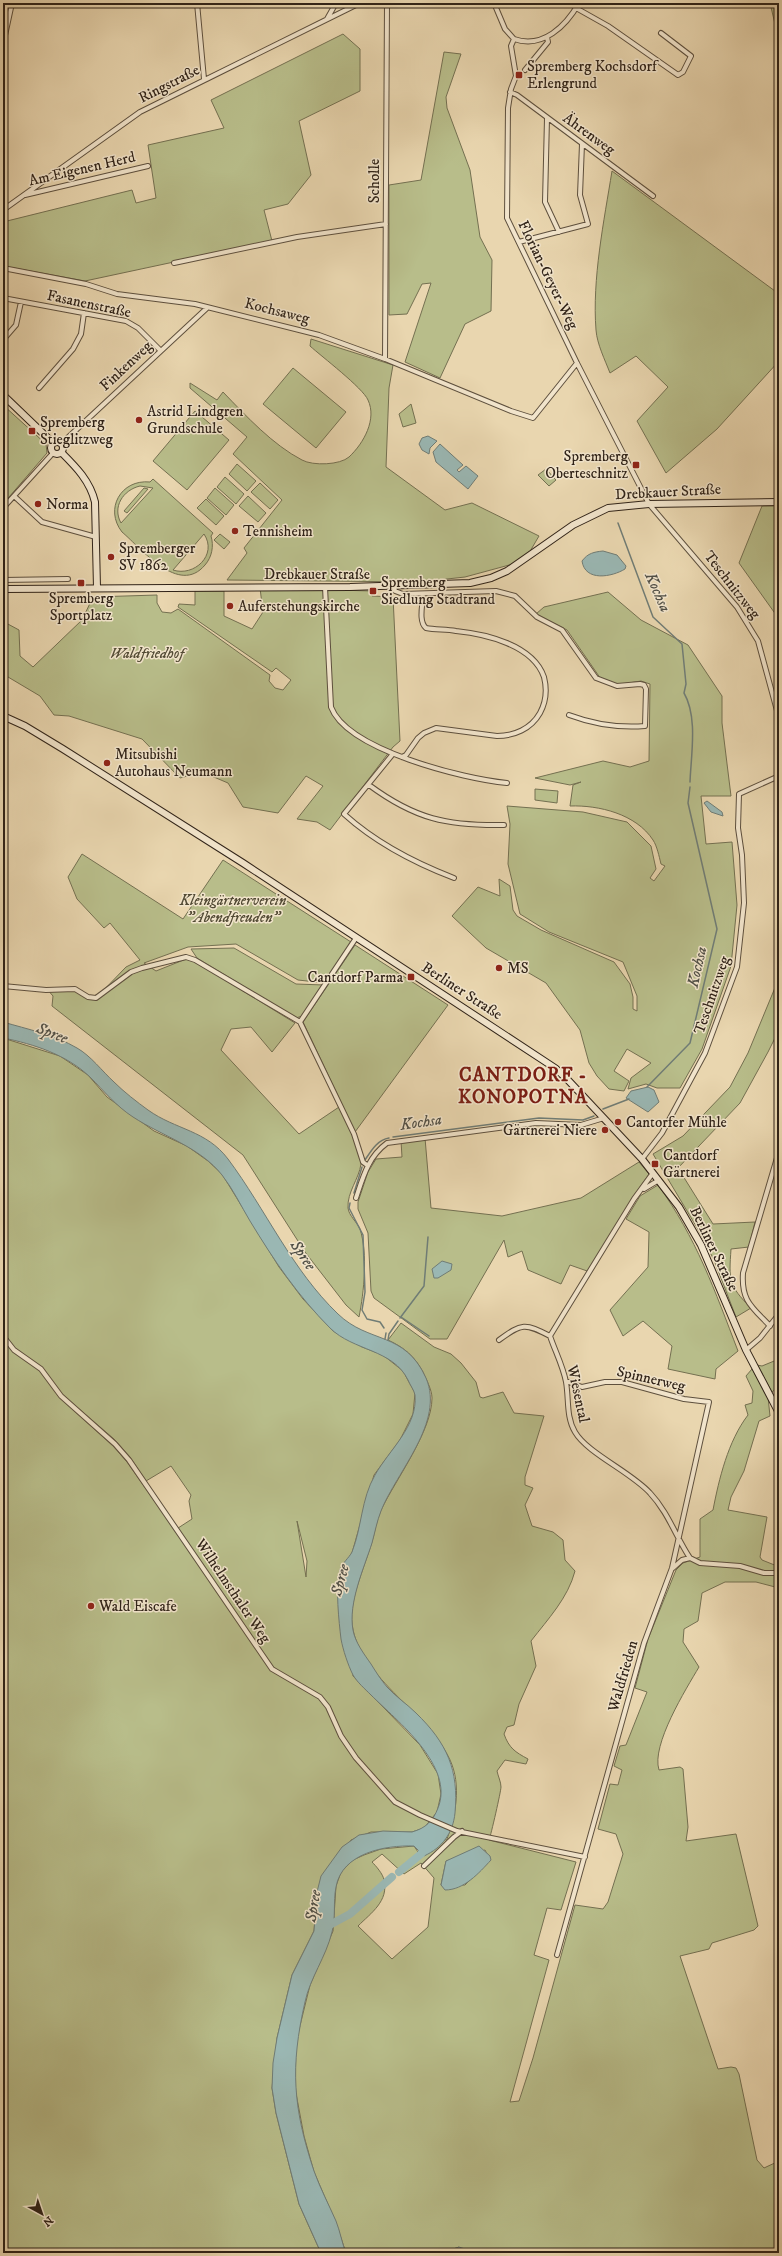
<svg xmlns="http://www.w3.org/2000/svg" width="782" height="2256" viewBox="0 0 782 2256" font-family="'IM FELL DW Pica',serif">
<rect width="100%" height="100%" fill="#e9d6af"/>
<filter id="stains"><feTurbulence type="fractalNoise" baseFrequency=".005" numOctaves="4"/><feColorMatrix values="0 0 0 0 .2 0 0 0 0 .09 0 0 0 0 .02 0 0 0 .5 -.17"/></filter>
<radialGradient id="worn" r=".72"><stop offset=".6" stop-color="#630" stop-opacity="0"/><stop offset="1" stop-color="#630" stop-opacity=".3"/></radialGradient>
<path fill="#b8bd8a" stroke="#747051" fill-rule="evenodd" d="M770,3L779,7V41Z
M343,34L360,49V91L299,121L311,175L288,204L264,210L272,241L85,281L3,266V222L132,190L136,203L156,198L148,145L224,128L211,100Z
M444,52L461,54L446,97L447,108L470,170L480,237L492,260L491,311L465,324L440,378L405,362L431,283L422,284L407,314L389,315V185L421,180Z
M612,171L779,294V361L717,429L666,473L637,421L668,387L636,356L610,373C605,360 597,344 596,330C592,279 604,221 612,171Z
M311,339L393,365L389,388L386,467L445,510L472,503L539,536L529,553L513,564L465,577L420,582L227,580L247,553L244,548L282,500L233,454L247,437L190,388V383L217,400L223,392C246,416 273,445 302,460C313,466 340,465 349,457C364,443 377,419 368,400C363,388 321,356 310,346Z
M293,368L346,412L316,448L263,404Z
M411,404L416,423L403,427L399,414Z
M3,405L46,444L47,453L3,504Z
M195,411L229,440L187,490L153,461Z
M237,464L256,481L247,491L229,474Z
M546,469L556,480L549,486L538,475Z
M225,477L244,494L236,504L217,487Z
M153,479L213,533L211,536C214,546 212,557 205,565C179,596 142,549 122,532C104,509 121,479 150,482ZM140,486L153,488L121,523C112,507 123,490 140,486ZM204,534C218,555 194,577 173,570Z
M260,483L278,500L270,509L251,492Z
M144,488L148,489L127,513L124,511Z
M215,488L234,505L226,515L207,498Z
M248,496L266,513L258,522L239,506Z
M206,499L224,516L216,525L197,508Z
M762,506H779V619L739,563Z
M220,534L230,542L224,549L214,540Z
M260,588L372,591V596L393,597L400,741L393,747L330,830L317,822L297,819L323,786L306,776L278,813L243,807L228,783L202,772L180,778L142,739L69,716L54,715L40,696L3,674V629L6,623L19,630L20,656L33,667L82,620L93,597L157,595V603L162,612L171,613L178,609L270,675L269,681L275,688L283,690L291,680L276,668L272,672L178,607L179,604L195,605V591H224V616L252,629L263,612Z
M608,592L641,620L688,645L722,696V723L731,796H701L706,844L732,842L737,905L731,966L702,1049L680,1088H657L646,1084L628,1089L631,1078L651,1063L627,1049L614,1071L629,1081L624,1091L609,1089L597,1076L589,1063L580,1030L546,983L486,948L452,916L478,887L500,896L499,879L510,886L513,910L517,916L541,930L614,962L630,984L633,997V1009L637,1011V996L623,962L549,932L520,914L508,864L510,824L507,806L583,812L627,822L651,846L656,869L650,878L654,881L665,866L661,864C659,856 657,846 653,840C636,814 599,805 570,806L573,785L581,782L570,785L535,778L603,761L630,767L649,761L650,684L641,681L616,685L603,682L567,630L536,614L544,607Z
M535,789L558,791L557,803L535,800Z
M82,854L183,919L223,860L351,942L326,981L316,982L298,980L236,944L188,947L144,963L156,971L186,959L196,962L295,1023L272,1052L251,1027L231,1029L221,1050L299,1134L339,1107C344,1118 363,1154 361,1164C359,1179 347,1192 348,1208C349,1216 357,1222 360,1229C368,1254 364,1292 359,1317L346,1305L305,1252L243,1155L52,1006L53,996L46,988H75L88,996H98L126,967L140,960L110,923L104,928L77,899L68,877Z
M355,945L448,1005L355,1132L303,1022Z
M234,948L296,984L324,985L302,1016L296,1018L197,958L191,949Z
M779,978V1030L768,1052L740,1103L678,1168L713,1224L755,1222L749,1247L731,1249C729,1280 728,1285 751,1308L736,1317L714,1260L699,1231L653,1154L683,1136L730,1087L748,1053Z
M3,1038L60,1056L88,1075L107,1097L154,1131L187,1146L208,1161L222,1174L279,1267L303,1299L333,1331L362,1347L383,1355L403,1371L415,1393L413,1414L400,1440L374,1475L352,1553L341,1569L353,1676L420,1745L438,1774L441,1794L437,1812L424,1828L412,1832H371L351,1840L317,1892L314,1931L292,1975L277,2038L272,2088L276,2113L299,2204L321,2253H3ZM57,1390L114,1439L130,1457L146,1481L171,1466L191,1495L189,1501L192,1519L175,1530L127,1462L114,1447L58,1396ZM297,1521L307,1561L306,1577Z
M425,1138L431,1208L502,1216L581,1198L639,1162L649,1174L633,1197L590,1272L570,1265L561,1284L528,1270L522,1251L508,1257L504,1240L447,1339H430L374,1298L371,1291L368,1233L358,1209V1202L368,1172L376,1159L402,1157L401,1141Z
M658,1185C696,1237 715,1291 738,1351L716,1369L715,1379L668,1369L672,1346L643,1321L623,1336L610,1310L648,1267L649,1232L626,1219L640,1196Z
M401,1323L434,1347L451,1354L461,1363L476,1382L480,1397L483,1398L503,1392L514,1413L544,1416L525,1477V1485L533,1488L525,1505L532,1526L553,1532L563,1540L565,1560L575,1571C568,1598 548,1619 531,1641L536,1666L519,1704L514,1725L507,1727L504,1734C509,1748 515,1752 528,1759L526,1764L505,1760L497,1771C498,1776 501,1782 501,1787C501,1791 491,1835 489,1840L576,1862L561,1910L547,1908L534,1955L549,1960L510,2102L519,2101L533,2058L575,1905L603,1909L608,1902L623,1854L616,1834L598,1829L610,1784L618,1785L622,1770L614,1766L620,1746L626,1745L647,1692L635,1688L648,1639L676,1570L683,1563L700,1557V1519L713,1510C719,1479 728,1441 748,1415L745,1405L752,1403L753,1391L746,1376L752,1369L768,1397L770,1416L759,1421L744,1471L731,1497L728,1510L767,1517L760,1557L762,1560L777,1566L779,1564V1588L756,1582H725L702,1593L698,1621L684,1629L683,1642L699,1667C686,1689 651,1745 659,1770L680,1767L683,1769L688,1827L686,1841L736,1834L758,1926L754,1930L712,1943L709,1949L680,1956L718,2069L731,2067L736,2068L739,2074L757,2160L764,2168L779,2161V2253H477L470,2251L463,2253L459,2247L442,2253H346L336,2223L314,2172L304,2136L295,2088L296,2042L310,1985L333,1931L336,1886L341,1872L353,1860L364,1855L381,1849L414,1846L418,1852L447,1839C457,1811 462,1780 447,1754C421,1705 340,1666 353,1603C357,1583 365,1564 371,1545C375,1533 376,1521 381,1510C396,1479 432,1431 432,1398C432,1390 426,1379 423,1372C414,1356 405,1348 388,1340ZM485,1850L490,1860L465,1885H441L446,1861ZM382,1854L404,1874L421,1863L434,1878L428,1927L392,1959L358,1926C371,1913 389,1901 384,1880C383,1874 376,1866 372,1862Z
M779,1359V1386L772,1392L757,1365L762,1366Z"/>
<path fill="#9ab7b3" stroke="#707c75" d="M428,436L437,441L430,448L429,454L422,450L419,444L422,438Z
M440,444L463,465L457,470L459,472L466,466L478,476L468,489L436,462L433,452Z
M603,551L617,555L626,566L625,569C612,577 585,582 582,561C588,553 594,552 603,551Z
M707,801L722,812L723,816L711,812L704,803Z
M3,1022C27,1029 55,1035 77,1048C91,1056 102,1071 114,1082C124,1092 137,1102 148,1110C176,1130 206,1130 228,1159C266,1210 292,1270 338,1314C369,1344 405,1331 426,1378C445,1422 397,1471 381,1511C377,1521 375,1532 372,1543C364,1568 348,1603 353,1630C355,1642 364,1654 371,1664C376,1672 381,1680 387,1687C396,1697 407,1704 416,1713C447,1743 459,1770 455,1813C453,1833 442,1848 424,1856L414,1846C385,1845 342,1853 336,1887C333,1902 336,1918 332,1932C326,1957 310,1978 305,2002C290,2067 293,2108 314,2171C320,2188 329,2205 336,2221C340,2231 342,2243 346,2253H321L299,2204L276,2113L272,2088L273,2063L277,2038L292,1975L314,1931L317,1892L321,1876L342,1847L359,1835L383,1831L412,1832C426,1828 433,1821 438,1808C455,1766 397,1721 371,1695C365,1689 357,1682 353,1675C348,1665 343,1650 341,1639C339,1622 335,1587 340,1570C342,1563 349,1558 352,1552C362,1527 361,1499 375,1475C389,1450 418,1426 415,1395C414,1390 410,1385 408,1380C393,1349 353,1351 330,1328C298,1296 273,1259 250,1221C241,1206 233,1189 222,1175C200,1147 162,1136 133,1117C116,1106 104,1091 90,1077C67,1055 34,1044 3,1038Z
M648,1087L654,1090L659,1102L648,1112L626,1098L631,1091Z
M442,1261L452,1264L451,1270L438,1278H434L432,1269Z
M479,1846L490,1856L491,1860C479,1873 464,1890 445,1890L441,1885L446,1861Z
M459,2247L477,2253H442Z"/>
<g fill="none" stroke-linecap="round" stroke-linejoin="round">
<path stroke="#707c75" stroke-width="1.5" d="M618,523L653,617L682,644L686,684L684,693C698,717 691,755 690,782
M647,1087L690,1043L717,929L688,803L690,787
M603,1109L629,1099
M393,1137L539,1118L583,1120L594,1116
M365,1160C371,1151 377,1140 389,1138
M354,1193L362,1167
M350,1203L349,1208L363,1235L365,1292L362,1310L367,1319L380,1322L384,1328
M401,1317L429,1336
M400,1318L424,1286L428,1237
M385,1339L386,1333
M388,1340L389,1334L398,1321"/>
<path stroke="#9ab7b3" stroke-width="8" d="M399,1872L421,1854L427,1845
M324,1928L350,1914L392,1877"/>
<defs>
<path id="street" d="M197,3L204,79
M494,3L505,29L514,39
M576,8L608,26L678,75L683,72L691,56L661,33
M327,19L336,3
M514,39L511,46L516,76L511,89L508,108L507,218L577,363L649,504L737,607L758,641L779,718
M514,39C543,49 566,26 579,3
M3,68L4,40L12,3
M525,70L548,42L547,37
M510,92L517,95L653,196
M547,118L545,202L559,232
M25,195L148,166
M3,210L140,112L360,3
M519,242L588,224L580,195L582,144
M174,263L297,237L386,224
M3,268L86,284L117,294L195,304L319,335L385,359L511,411L533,418L577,363
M3,298L126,321L138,328L160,350
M3,340L16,325L21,302
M385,359L387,3
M39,388L73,349L81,334L84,313
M62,443L207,308
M14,496L42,522L96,537
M3,508L53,453
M3,580L68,579
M394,586L395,591L403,594L496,591L515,596L537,617L562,630L596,678L617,686L640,684L644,685L646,689L645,726C620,728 593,724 569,715
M325,587L331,707C347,750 464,779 507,783
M392,755L344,814C376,843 415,863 454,878
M402,757L406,755L418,738L424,733L436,728L497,736C514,736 531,729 540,713C546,702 547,689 544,677C533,645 486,634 456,631C446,629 436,630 426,628C418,621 423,604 423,594
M369,785C415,819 447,826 504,825
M3,986L46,990L75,989L88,997L96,998L131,972L142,968L186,957L195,960L300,1022L354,1134L363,1162L367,1165
M300,1022L356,938
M642,1159L662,1133L705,1053L737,967L744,903L742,855L738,828L739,794L779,776
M644,1189L659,1180
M356,1198C363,1177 368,1157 387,1143L536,1123L581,1125L604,1118
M770,1326C752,1307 741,1301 743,1273L779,1151
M3,1336L14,1350L41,1369L61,1396L115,1444L129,1460L272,1669L320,1697L328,1707L341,1736L356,1758L395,1802L420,1815L457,1831L585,1857
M550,1336C555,1351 563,1366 566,1382C569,1399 566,1417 575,1432C587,1453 631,1472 650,1493C668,1512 676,1537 690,1558
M550,1336L634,1199L653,1173
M499,1340C522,1323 525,1323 550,1336
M746,1350L760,1338L779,1314
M673,1568L682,1560L690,1558L700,1563L740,1566L764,1573H779
M424,1866L454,1837L462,1831
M557,1955L644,1643L672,1568L709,1402L684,1399L622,1382H605L582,1387L566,1381"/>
<path id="secondary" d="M3,395L53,443
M51 448a6 6 0 1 1 12 0a6 6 0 1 1-12 0Z
M62,453C76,467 90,481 95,502L97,588
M3,589L350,587L470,583L491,578L507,571L573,525L608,508L649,504L779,502
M3,716L25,726L63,749L243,863L555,1068L567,1079L642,1159L679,1207L701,1245L746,1350L779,1413"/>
</defs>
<use href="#street" stroke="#5e503e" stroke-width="6"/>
<use href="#secondary" stroke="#302318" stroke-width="8"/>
<use href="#street" stroke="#f1e4cb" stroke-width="4"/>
<use href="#secondary" stroke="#f1e4cb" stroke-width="6"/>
</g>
<g fill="#8f2418" stroke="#f1e4cb" stroke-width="1.5">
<rect x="515" y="71" width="8" height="8" rx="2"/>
<circle cx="139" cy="420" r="4"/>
<rect x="28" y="427" width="8" height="8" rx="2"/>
<rect x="632" y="461" width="8" height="8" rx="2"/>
<circle cx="38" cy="504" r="4"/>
<circle cx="235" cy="531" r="4"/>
<circle cx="111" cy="557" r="4"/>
<rect x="77" y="579" width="8" height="8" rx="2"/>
<rect x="369" y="587" width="8" height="8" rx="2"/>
<circle cx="230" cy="606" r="4"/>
<circle cx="107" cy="763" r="4"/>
<circle cx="499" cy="968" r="4"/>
<rect x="407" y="973" width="8" height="8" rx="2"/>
<circle cx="618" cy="1122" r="4"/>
<circle cx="605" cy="1130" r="4"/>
<rect x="651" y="1160" width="8" height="8" rx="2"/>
<circle cx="91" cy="1606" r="4"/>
</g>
<g text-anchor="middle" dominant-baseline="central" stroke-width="3" stroke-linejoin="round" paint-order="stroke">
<g font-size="15" fill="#302318" stroke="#f1e4cb" text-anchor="start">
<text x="527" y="66">Spremberg Kochsdorf<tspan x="527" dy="17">Erlengrund</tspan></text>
<text x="147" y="411">Astrid Lindgren<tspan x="147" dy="17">Grundschule</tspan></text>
<text x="40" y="422">Spremberg<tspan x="40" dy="17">Stieglitzweg</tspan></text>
<text x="628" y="456" text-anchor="end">Spremberg<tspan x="628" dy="17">Oberteschnitz</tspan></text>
<text x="46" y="504">Norma</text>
<text x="243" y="531">Tennisheim</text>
<text x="119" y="548">Spremberger<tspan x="119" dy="17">SV 1862</tspan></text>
<text x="381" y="582">Spremberg<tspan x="381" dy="17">Siedlung Stadtrand</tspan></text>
<text x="81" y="598" text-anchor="middle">Spremberg<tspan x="81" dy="17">Sportplatz</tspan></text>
<text x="238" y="606">Auferstehungskirche</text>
<text x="115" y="754">Mitsubishi<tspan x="115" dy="17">Autohaus Neumann</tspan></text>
<text x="507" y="968">MS</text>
<text x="403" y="977" text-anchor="end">Cantdorf Parma</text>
<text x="626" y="1122">Cantorfer Mühle</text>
<text x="597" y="1130" text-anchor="end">Gärtnerei Niere</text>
<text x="663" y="1155">Cantdorf<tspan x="663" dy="17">Gärtnerei</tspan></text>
<text x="99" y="1606">Wald Eiscafe</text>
</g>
<g font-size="15" fill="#302318" stroke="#f1e4cb">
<text transform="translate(169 84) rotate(-27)">Ringstraße</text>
<text transform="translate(589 134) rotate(36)">Ährenweg</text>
<text transform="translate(82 169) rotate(-13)">Am Eigenen Herd</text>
<text transform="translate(374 181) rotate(-90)">Scholle</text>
<text transform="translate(548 275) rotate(64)">Florian-Geyer-Weg</text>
<text transform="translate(89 304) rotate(12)">Fasanenstraße</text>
<text transform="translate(277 311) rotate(14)">Kochsaweg</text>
<text transform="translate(126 366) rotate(-43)">Finkenweg</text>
<text transform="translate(668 492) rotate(-3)">Drebkauer Straße</text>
<text x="317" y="574">Drebkauer Straße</text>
<text transform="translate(732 585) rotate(52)">Teschnitzweg</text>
<text transform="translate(462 991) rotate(33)">Berliner Straße</text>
<text transform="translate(712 995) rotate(-71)">Teschnitzweg</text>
<text transform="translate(714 1249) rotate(64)">Berliner Straße</text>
<text transform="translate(651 1379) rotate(13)">Spinnerweg</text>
<text transform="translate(578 1394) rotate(78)">Wiesental</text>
<text transform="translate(233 1591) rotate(56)">Wilhelmsthaler Weg</text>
<text transform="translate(623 1676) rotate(-74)">Waldfrieden</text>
</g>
<g font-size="15" font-style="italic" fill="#524a34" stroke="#f1e4cb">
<text x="147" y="653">Waldfriedhof</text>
<text x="233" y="900">Kleingärtnerverein<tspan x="233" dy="17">"Abendfreuden"</tspan></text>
</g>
<g font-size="16" font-style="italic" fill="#504f46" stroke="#f1e4cb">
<text transform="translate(658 592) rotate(66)">Kochsa</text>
<text transform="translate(697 967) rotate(-77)">Kochsa</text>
<text transform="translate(52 1033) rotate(21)">Spree</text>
<text transform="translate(421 1122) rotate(-8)">Kochsa</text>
<text transform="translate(303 1255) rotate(55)">Spree</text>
<text transform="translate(340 1580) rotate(-75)">Spree</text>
<text transform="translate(313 1906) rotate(-81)">Spree</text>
</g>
<g font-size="19" font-weight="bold" letter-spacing="1" fill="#7a1f14" stroke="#f1e4cb">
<text x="523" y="1075">CANTDORF -<tspan x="523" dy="22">KONOPOTNA</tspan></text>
</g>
</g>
<rect width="782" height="2256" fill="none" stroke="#e9d6af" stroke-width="16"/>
<rect x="4" y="4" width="774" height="2248" fill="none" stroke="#302318" stroke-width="2"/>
<rect x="8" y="8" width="766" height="2240" fill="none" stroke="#302318"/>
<g transform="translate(42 2214) rotate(140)" stroke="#f1e4cb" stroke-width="3" paint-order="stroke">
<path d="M0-3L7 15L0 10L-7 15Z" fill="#302318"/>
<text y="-6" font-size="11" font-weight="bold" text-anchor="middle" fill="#302318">N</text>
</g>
<rect width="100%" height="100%" filter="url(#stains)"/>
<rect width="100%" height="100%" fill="url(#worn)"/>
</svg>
